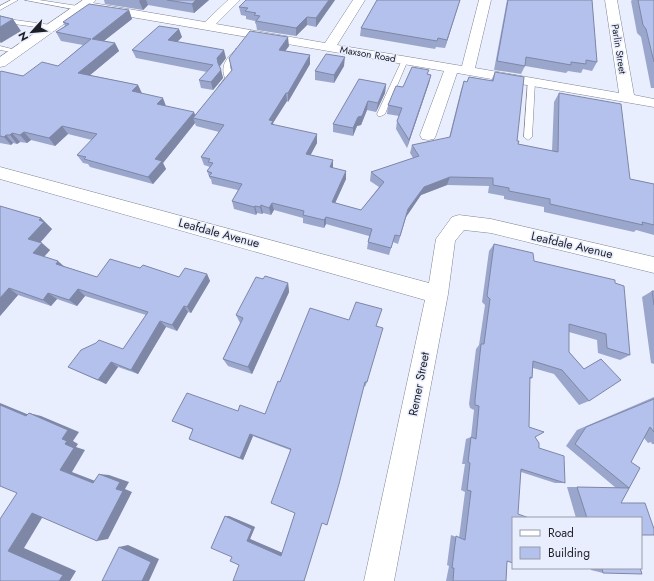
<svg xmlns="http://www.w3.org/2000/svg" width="654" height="581" viewBox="0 0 654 581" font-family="Jost,sans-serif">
<rect width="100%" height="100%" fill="#e9eefe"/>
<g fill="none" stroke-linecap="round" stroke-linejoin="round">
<defs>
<path id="lane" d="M11,0H18L0,10V6Z
M25,0H39L78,6L81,8L78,10Z
M0,16L15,20L51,25L54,27L51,29L14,24L0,20Z
M0,46L20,51L17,53L0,50Z
M236,49L241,50L230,66L233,78L225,89H219L218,87L225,78C220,65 227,58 236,49Z
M405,58L408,60L385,114L381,116H378L377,114L402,60Z
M528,80H534L535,82L532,137L528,140L524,137Z"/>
<path id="street" d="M83,0H96L93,3L205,22L228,0H240L216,24L325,43L353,0H365L337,45L462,66L479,0H491L475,68L619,93L605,0H617L634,95L654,99V107L457,73L436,135L434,139L428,140L422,139L420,135L444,71L85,9L5,66L0,67V57Z
M0,167L429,283L436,239L452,217L459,215L491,219L654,257V273L491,233L464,230L455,241L448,294L394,581H364L425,300L0,179Z"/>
</defs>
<use href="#lane" stroke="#7f8496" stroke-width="1"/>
<use href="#street" stroke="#7f8496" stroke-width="1"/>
<use href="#lane" fill="#fff" fill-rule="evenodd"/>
<use href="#street" fill="#fff" fill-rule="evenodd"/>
</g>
<path fill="#9ba6cc" d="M104,0H209L194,13L148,5L143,10L105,4Z
M246,0H335L316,27L307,25L296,36L257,30L256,24L255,23V21L246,19V16L241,15L239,7Z
M377,0H460L445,48L436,47L435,49L360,36L361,28Z
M507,0H592L597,62L592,71L583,69L581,73L568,71L566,73L525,66L521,74L494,70Z
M632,0H654V88H651L641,37L637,33L631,1Z
M129,10L132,19L104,41L115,43L119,51L90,75L138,85L142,93L166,106L195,115L232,71L229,58L289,46L285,51L310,55V64L288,102L287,101L273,123L274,125L317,143L310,155L333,168L346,179L335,203L361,210L379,187L370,181L371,172L413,158L410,153L412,145L449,138L461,90L464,81L467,82L469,77L491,81L495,72L518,144L552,151L554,102L559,93L630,179L654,184V235L636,230L634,232L544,212V207L504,199V196L488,193L489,186L447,185L421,195L406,217L398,244L393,242L389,255L367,249L369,236L326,224L324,228L303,223V218L274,210L271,215L263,213L262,214L257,213L256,215L234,209L232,201L238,190L212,184L211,179H210L207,171L210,167L204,165L201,157L219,132L196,126L195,123L163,163L166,169L153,184L90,167L88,164L83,163L77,155L92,140L68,134L55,146L31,140L27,143L20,142L17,144L13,143L11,145L0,143V72L23,76L58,66L83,45L61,41L56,32L65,26L63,22Z
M182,37L177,42L226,58L220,66L223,78L213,90L201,88L199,80L207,72L136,58L132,50Z
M344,66L334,83L315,80V71Z
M428,74L431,75L429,83L407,148L396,129L397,121L399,116L387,114L388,105L403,87Z
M386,84L385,93L376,112L367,110L361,125L357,126L353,136L333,132V124Z
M0,206L41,218L52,229L40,243L50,250L44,257L63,266L97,277L140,268L179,277L207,274L210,281L191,313L188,312L177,331L166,327L138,374L118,367L106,384L68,367L123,349L146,315L85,296L77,306L57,299L51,306L18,295L0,316Z
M494,244L534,261L615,283L630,355L620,360L598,353L597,340L569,332V352L584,369L601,359L589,401L579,405L554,374L533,368L532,378L530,379L529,427L535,437L539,448L565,483H555L521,472L513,518V563L507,561L506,581H446L449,566L447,565L451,535L459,538L465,492L461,490L465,464H462L466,439L471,437L474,410L470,408L469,404L476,349L479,345L485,305L482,302L489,251Z
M288,283L289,292L252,374L228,366L223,359L240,323L236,315Z
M652,291H654V364L651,363L642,297Z
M349,320L377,326L367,382L365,387L364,386L304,581L239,565L232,557L229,516L255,527L250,539L282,553L295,513L290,450L253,436L243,460L194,441L193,430L172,421L238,411L265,414L280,382Z
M654,397V444H652L651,442L648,443L644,438L631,462L640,468L621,503L641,518H576L567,487H577L616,488L566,446L577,430Z
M591,568H640L603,573L591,570Z"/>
<path fill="#7e87a6" d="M140,0H146L148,5L143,10L139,1Z
M196,0H209L194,13L192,4Z
M329,0H335L316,27V18Z
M460,0L445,48L447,40Z
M129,10L132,19L96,47L92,39Z
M307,17V25L296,36V28Z
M13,19L21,31L1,43L0,42V27Z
M179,29L182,37L171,48L168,40Z
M288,37L289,46L280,58L279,50Z
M115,43L119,51L83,81L78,73Z
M224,50L226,58L220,66L218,63L217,58Z
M310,55V64L288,102V93Z
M345,57L344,66L334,83V75Z
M221,70L223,78L213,90L211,82Z
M431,75L429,83L407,148L409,140Z
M386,84L385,93L376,112L378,103Z
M138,85L142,94L132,91Z
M286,93L287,101L273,123L274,129L272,133L269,120Z
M163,98L166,106L157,104Z
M368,101L367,110L361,125L357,126L353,136V128L358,117Z
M194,112L197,119L193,118L195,123L163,163L166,169L153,184L148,177L155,159Z
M62,126L68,134L55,146L49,138Z
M24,132L31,140L27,143L20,135Z
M12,133L20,142L17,144L10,135Z
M317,134V143L307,162L306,154Z
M6,135L13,143L11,145L4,137Z
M333,160V169L330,167Z
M346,171V179L332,210V202Z
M450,177L447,185L421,195L406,217L398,244L408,209L424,187Z
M272,203L274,210L271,215L269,208Z
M261,205L263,213L262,214L260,207Z
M255,206L257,213L256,215L254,207Z
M326,217V224L324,228V220Z
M41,218L52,229L37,246L28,239Z
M42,243L50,250L41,260L33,253Z
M58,261L66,268L56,264Z
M207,274L210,281L191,313L187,307Z
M288,283L289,292L252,374L248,367Z
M9,288L18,295L0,316V298Z
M78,289L85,296L77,306L69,300Z
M48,293L57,299L51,306L43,300Z
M184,306L188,312L177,331L172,325Z
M160,321L166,327L138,374L131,370Z
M111,362L118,367L106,384L98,380Z
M0,403L39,419L26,416L0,405Z
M29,413L41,416L79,432L73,441L78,444L76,447L85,450L72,472L103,484L93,483L60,470L65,444L62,439Z
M250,434L253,436L243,460L240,458Z
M99,474L109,475L129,482L125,489L132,492L108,539L97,541L116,489Z
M32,513H45L24,548L76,571L70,581H59L8,551Z
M225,516H229L255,527L250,539L283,553L281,556L247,541Z
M128,545L159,559L149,581H142L119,547Z"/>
<path fill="#b4c1ed" stroke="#7e87a6" d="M167,0H196L192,4Z
M246,0H329L316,18L307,17L296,28L256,21L260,16L254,15L256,13L245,11L248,8L239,7Z
M377,0H460L447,40L438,38L437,41L361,28Z
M508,0H592L597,62L586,60V64L571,62V65L526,57L525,66L497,61Z
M638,0H654V62L646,29L643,25Z
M89,4L129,10L92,39L115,43L78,73L138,85L132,91L163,98L157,104L194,112L155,159L162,161L148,177L84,159L86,157L77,155L97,134L62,126L49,138L24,132L20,135L12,133L10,135H6L4,137L0,136V72L1,71L23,76L42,62L58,66L91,39L56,32L69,24L63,22Z
M0,16L13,19L0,27Z
M159,26L179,29L168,40L224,50L217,58L218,63L221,70L211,82L199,80L213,65L132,50Z
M250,31L288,37L279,50L310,55L288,93H286L269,120L273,121L271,124L317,134L306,154L333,160L330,167L346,171L332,202L361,210L384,182L371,172L419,156L412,145L450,137L464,81L467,82L469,77L493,81L495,72L524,77L517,141H519L518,144L558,152L559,93L621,104L630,179L654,184V225L642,222L643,225L550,204V199L509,191V188L493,185V178L450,177L424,187L408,209L400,236L395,235L391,248L368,242L372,229L326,217L324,220L303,215L304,211L272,203L269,208L261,205L260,207L255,206L254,207L232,201L242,184L209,176L212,173L207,171L213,163L208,162L210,159L201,157L224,125L193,118L232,70L229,58Z
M326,54L345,57L334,75L315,71Z
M412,67L429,70L427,74L431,75L409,140L397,121L402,108L388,105L396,86L403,87Z
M359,79L386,84L378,103L368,101L362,116L358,117L353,128L333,124Z
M0,206L41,218L39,220L44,222L28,239L42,243L33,253L58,261L56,264L97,277L110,259L140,268L143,265L179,277L185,268L207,274L187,307L184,306L172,325L160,321L131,370L111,362L98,380L68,367L81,350L96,343L99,340L123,349L148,312L78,289L69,300L48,293L43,300L9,288L0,298Z
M494,244L533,253L534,261L615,280V283L624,286L630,355L607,348L606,334L569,324V352L584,369L601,359L621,380L589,401L562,370L533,361L532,378L530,377L529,427L544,432L535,437L539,443V448L564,456L565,483L521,469L518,514L529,518H513V563L507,561L506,581H453L454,568H452L456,536L465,540L471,491L467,490L470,463L468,462L471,437L476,439L479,406L475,405V400L481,344H484L490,299L487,296Z
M265,276L288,283L248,367L223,359L243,318L236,315L256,277L263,279Z
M652,291H654V305Z
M356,302L382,309L376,326L383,328L367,382H365L339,484L327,525L322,523L304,581H233L239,565L230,561L232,557L211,548L225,516L252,529L247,541L281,556L295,513L271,503L291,449L250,434L240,458L189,439L193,429L172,421L187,393L238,411L240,405L265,414L278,381L280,382L310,308L349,320Z
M654,399V432L650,427L631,462L640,468L621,503H645L654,529V535H641V518H587L577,487L629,488L575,444L586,427Z
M0,405L26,416L29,413L68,430L62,439L67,441L65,444L74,448L60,470L93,483L99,474L120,482L116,489L123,491L97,541L32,513L8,551L63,575L59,581H0V519L17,493L0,486Z
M119,547L151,562L142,581H102Z
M602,568H640L642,574L603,573Z"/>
<g text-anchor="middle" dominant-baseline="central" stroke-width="3" stroke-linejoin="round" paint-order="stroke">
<g font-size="10" fill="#1d1f26" stroke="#e9eefe">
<text transform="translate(619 49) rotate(81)">Parlin Street</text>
<text transform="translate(368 54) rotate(10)">Maxson Road</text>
</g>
<g font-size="12" fill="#1d1f26" stroke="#e9eefe">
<text transform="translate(219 233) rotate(15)">Leafdale Avenue</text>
<text transform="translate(572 245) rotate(13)">Leafdale Avenue</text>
<text transform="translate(419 384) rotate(-79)">Remer Street</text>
</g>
</g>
<rect x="512" y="517" width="130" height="52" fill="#e9eefe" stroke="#979ba8"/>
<rect x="520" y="530" width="20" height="6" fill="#ffffff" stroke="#979ba8"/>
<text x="548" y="537" font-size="12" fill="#1d1f26">Road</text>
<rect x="520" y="547" width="20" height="12" fill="#b4c1ed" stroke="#979ba8"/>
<text x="548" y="557" font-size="12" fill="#1d1f26">Building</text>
<g transform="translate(32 32) rotate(243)" stroke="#e9eefe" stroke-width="3" paint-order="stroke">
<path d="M0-3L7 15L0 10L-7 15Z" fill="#1d1f26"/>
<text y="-6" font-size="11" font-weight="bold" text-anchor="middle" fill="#1d1f26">N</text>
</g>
</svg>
